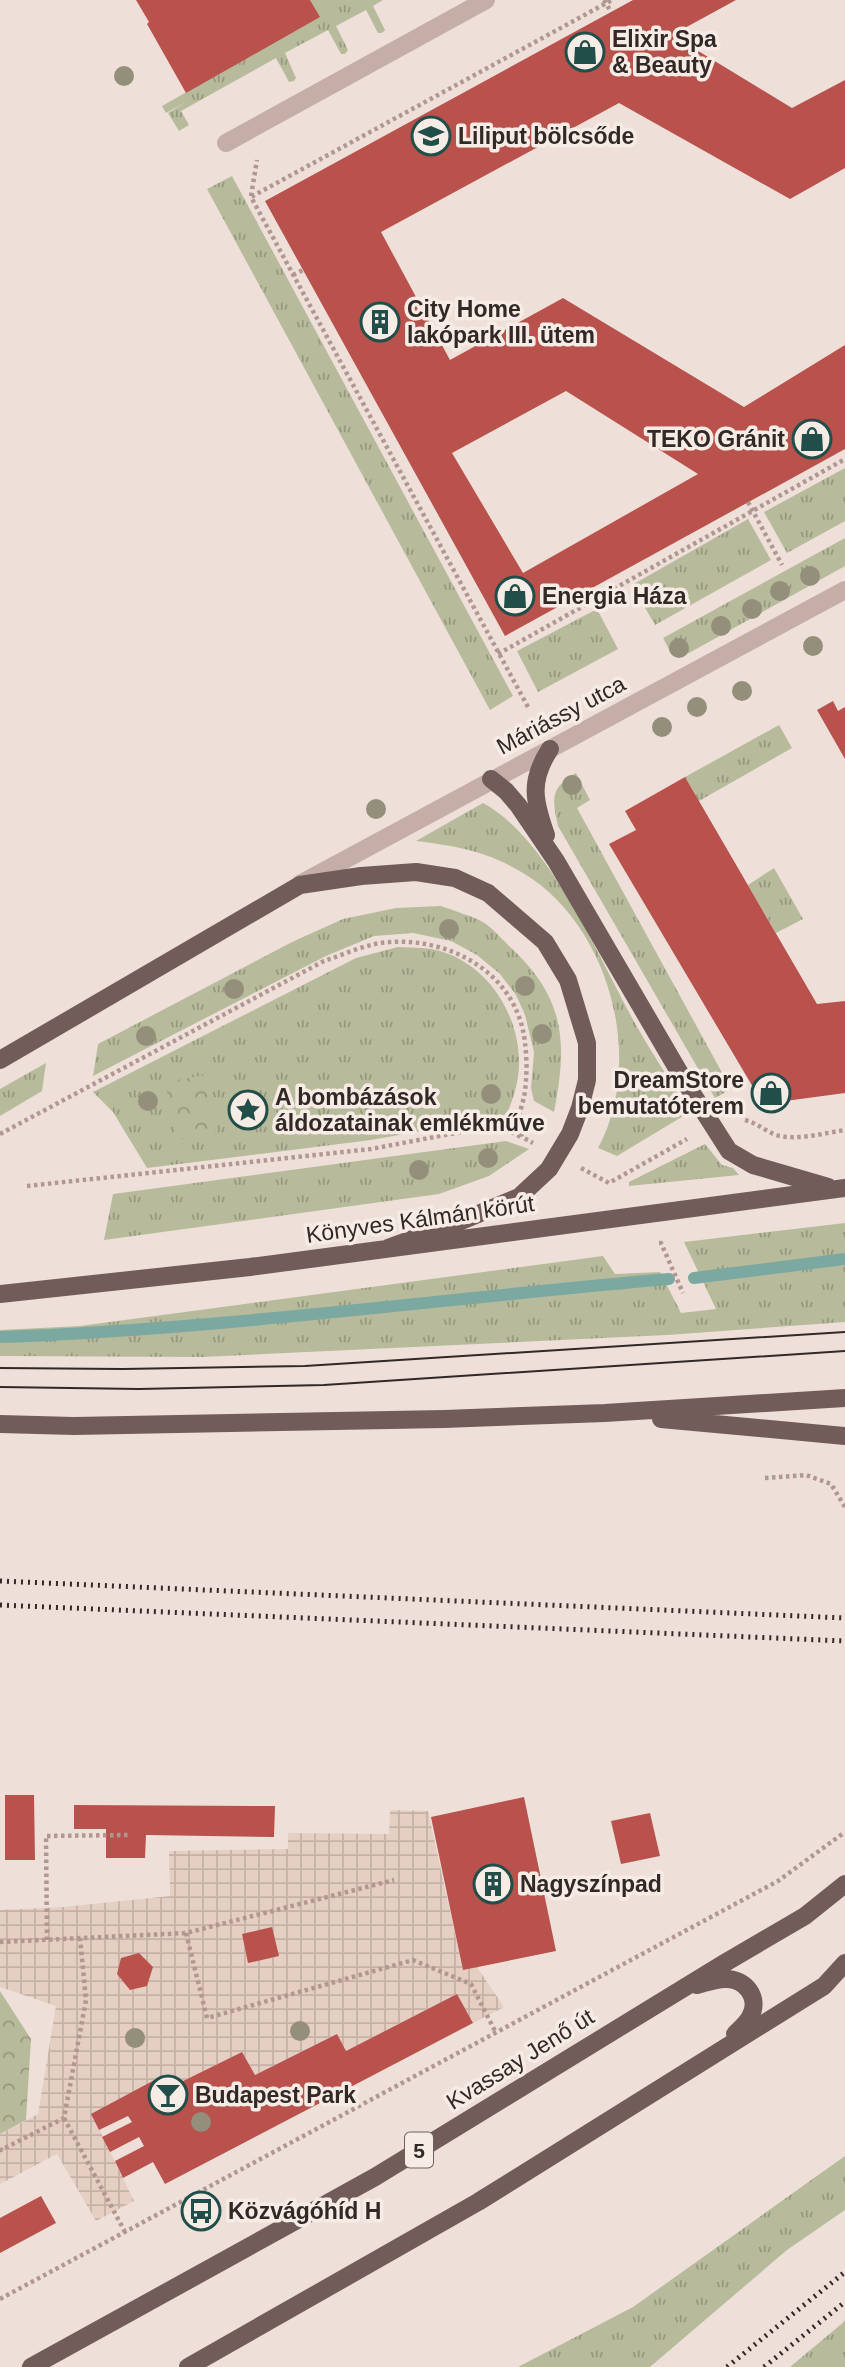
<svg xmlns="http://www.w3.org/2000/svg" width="845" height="2367" viewBox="0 0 845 2367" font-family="Helvetica,sans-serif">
<defs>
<pattern id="grass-tufts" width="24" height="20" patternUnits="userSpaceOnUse" patternTransform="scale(1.75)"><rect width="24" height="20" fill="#b7bb9b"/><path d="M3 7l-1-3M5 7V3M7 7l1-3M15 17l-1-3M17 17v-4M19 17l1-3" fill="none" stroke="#95987e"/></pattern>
<pattern id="forest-crowns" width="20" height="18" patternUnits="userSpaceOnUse" patternTransform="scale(1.75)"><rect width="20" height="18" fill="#b7bb9b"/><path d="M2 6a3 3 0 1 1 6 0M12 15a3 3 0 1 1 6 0" fill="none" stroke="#95987e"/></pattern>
<pattern id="plaza-grid" width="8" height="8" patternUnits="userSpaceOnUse" patternTransform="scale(1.75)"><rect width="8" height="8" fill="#e5cec2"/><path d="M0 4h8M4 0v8" fill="none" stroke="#c5b1a7"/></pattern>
</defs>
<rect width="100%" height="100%" fill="#eee0d9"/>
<path fill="url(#grass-tufts)" d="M310,0H383L373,6L385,30L382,33H378L366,10L336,26L348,50L345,54H341L328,30L285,53L296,78L294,81L289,82L276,58L181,111L189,125L179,131L168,113L186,102L166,113L162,106L319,17Z
M232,176L513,696L490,710L207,189Z
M845,468V521L787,553L764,512Z
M748,519L771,560L655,625L632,585Z
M845,538V566L689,653L680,656L671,653L663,638Z
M597,609L618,649L538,692L517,651Z
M779,725L792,748L699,801L685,777Z
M576,773L590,800L577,808L731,1089L715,1098L558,826C552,799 550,788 576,773Z
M483,803C547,837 597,953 631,1016C649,1049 670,1080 690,1112L617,1156L598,1148C646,1060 609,924 523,873C487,851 456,846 416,841Z
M774,868L803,919L776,933L748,885Z
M441,906C454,911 469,915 481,921C491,926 501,938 509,946C565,997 568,1041 554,1112L534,1101L531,1088L534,1052L525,1015L516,995L500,974L477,955L451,941L413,933L374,936L326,956L93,1076L98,1044L292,942L343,919L396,908Z
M398,947C410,948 424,947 436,950C485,962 517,1010 519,1058C520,1078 514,1097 506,1116L371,1140L147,1168L113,1112L93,1092L356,958Z
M46,1063L42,1091L0,1116V1089Z
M506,1141L529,1149L489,1176L439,1194L104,1240L113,1194Z
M705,1144L722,1165L733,1168L739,1175L629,1186V1182Z
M845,1223V1322L667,1335L203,1357L0,1356V1330L80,1326L603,1256L615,1274L660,1272L681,1313L716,1309L684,1242Z
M845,2156V2210L787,2250L650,2367H518L633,2307Z
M845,2321V2367H790Z"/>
<path fill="url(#forest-crowns)" d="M206,1075L216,1133L176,1140L165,1082Z
M0,1991L31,2039L26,2120L0,2134Z"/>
<path fill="url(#plaza-grid)" d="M390,1810L428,1811L463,1970L477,1967L504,2007L473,2023L457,1994L346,2051L337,2034L255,2075L242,2052L167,2089L160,2077L92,2114L134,2201L96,2221L57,2154L0,2184V2134L38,2114L56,2006L0,1987V1910L63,1907L170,1896L169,1851L288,1849V1833L389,1834Z"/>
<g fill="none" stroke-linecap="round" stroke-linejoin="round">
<path stroke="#7ba8a1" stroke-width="12" d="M694,1278L845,1259
M0,1337C224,1329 446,1298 669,1279"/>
</g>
<path fill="#b9514c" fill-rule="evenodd" d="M136,0H310L320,17L186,93L147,24L149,22Z
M633,0H736L672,35L792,108L845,80V168L790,199L619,103L381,232L450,360L563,298L744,407L845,345V449L505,636L265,201ZM566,391L698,474L523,573L452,453Z
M833,701L838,711L845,707V759L817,710Z
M685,777L817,1004L845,1001V1093L763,1104L609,844L636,830L625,811Z
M5,1795H34L35,1860H5Z
M524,1797L556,1951L463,1970L431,1817Z
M74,1805L275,1806L274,1837L146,1835L145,1858H106V1829H74Z
M650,1813L660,1856L621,1864L611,1821Z
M272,1927L279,1956L248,1963L242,1934Z
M139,1953L153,1967L147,1986L130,1990L117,1974L121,1958Z
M457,1994L473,2023L165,2184L153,2162L123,2178L115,2161L144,2146L139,2137L110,2152L102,2137L132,2122L128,2116L99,2130L91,2114L160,2077L167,2089L242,2052L255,2075L337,2034L346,2051Z
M41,2196L56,2223L0,2253V2218Z"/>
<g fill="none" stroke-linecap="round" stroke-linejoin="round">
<path stroke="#b09891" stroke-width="4.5" stroke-dasharray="3.5 3.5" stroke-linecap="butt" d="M604,0L611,12
M251,196L257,160
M293,275L303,270
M748,502L782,565
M498,654L845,459
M528,707L251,197L612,0
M745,1120C757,1123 765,1131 776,1135C797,1141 824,1133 845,1130
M0,1134L324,961C345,954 368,943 390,942C453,938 518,975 525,1043C527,1058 527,1075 525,1091C522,1112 515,1114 522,1137L533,1143
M581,1168L609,1183L687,1139
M27,1186L371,1149L498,1125L521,1137
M659,1243H661L683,1293
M765,1478L806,1475L831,1484L845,1507
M186,1933L207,2018L413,1960L471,1984L496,2033
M47,1940L46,1836L131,1835
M0,1942L186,1933L394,1880
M64,2118L125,2232
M0,2148L1,2150L64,2118L86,2000L80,1938
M0,2299L778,1881L845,1832"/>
<path stroke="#c4aea7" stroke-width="18" d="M226,143L486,0"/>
<path stroke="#c4aea7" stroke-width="18" d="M300,884L845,590"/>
<path stroke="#725c59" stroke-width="18" d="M491,779L506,791L518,805L556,861L685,1082L729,1151L753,1165L828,1187
M546,835C534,801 529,781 550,749
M0,1060L300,885L361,876L416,872L455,878L488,893L545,942L568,980L587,1043V1080L580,1108L570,1134L549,1169L519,1197L454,1224L388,1248
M0,1294L250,1267L845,1188
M661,1419L845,1436
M0,1424L74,1426L444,1419L605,1413L845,1398
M697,1985C705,1983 716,1979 725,1979C745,1978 761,1998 750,2017C747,2023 740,2029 735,2034
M31,2367L375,2177L723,1964L805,1916L845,1884
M188,2367L478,2202L824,1986L845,1963"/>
<path stroke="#322826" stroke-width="2" d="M0,1368L123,1369L305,1366L845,1332
M0,1387L139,1389L324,1385L845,1351"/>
<path stroke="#322826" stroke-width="5" stroke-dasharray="2 5" stroke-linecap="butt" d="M0,1581L845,1618
M0,1605L845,1641
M727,2367L845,2272
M764,2367L845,2302"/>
</g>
<g fill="#938f7a">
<circle cx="124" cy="76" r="10"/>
<circle cx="810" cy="576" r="10"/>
<circle cx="780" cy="591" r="10"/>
<circle cx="752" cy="609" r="10"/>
<circle cx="721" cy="626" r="10"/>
<circle cx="813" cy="646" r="10"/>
<circle cx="679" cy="648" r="10"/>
<circle cx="742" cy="691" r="10"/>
<circle cx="697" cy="707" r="10"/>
<circle cx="662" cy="727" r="10"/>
<circle cx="572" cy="785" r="10"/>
<circle cx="376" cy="809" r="10"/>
<circle cx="449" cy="929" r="10"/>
<circle cx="525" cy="986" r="10"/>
<circle cx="234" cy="989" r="10"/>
<circle cx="542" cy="1034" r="10"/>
<circle cx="146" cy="1036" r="10"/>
<circle cx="491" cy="1094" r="10"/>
<circle cx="148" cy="1101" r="10"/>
<circle cx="488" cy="1158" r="10"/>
<circle cx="419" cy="1170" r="10"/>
<circle cx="300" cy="2031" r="10"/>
<circle cx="135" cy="2038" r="10"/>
<circle cx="201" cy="2122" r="10"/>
</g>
<defs>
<symbol id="shop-ring" viewBox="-11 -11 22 22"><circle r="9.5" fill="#f6ebe5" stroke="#214e48" stroke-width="1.5"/><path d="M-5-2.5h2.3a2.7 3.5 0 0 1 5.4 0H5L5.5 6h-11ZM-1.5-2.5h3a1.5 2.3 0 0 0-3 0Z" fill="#214e48"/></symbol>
<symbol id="school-ring" viewBox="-11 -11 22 22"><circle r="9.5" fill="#f6ebe5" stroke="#214e48" stroke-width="1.5"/><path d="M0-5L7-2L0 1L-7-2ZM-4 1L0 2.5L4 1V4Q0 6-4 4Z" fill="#214e48"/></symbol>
<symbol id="building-ring" viewBox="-11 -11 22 22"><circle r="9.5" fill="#f6ebe5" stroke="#214e48" stroke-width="1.5"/><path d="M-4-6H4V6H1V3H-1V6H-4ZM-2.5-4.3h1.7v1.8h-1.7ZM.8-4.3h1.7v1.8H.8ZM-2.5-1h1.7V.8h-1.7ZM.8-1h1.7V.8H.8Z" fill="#214e48"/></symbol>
<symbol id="sight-ring" viewBox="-11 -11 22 22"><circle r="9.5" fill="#f6ebe5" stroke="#214e48" stroke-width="1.5"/><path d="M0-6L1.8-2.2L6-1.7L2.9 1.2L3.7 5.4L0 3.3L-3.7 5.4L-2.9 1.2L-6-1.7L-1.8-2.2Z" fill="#214e48"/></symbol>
<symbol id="bar-ring" viewBox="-11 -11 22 22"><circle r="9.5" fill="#f6ebe5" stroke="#214e48" stroke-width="1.5"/><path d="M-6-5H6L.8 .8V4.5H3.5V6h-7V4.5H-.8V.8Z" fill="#214e48"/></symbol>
<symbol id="bus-ring" viewBox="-11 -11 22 22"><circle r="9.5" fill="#f6ebe5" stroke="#214e48" stroke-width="1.5"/><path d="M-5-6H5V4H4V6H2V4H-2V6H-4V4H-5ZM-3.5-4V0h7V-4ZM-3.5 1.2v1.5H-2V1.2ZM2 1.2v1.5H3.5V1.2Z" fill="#214e48"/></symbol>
</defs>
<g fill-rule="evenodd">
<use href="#shop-ring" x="563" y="30" width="44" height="44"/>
<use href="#school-ring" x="409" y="114" width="44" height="44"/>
<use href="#building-ring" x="358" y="300" width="44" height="44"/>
<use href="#shop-ring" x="790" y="417" width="44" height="44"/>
<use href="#shop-ring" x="493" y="574" width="44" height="44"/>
<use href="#shop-ring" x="749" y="1071" width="44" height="44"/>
<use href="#sight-ring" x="226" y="1088" width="44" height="44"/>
<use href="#building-ring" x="471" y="1862" width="44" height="44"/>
<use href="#bar-ring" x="146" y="2073" width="44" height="44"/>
<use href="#bus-ring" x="179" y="2189" width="44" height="44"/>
</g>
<g text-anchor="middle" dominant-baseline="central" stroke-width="7" stroke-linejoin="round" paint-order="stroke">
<rect fill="#f6ebe5" stroke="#6d625f" stroke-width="2" x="405" y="2132.5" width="28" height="35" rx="5"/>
<g font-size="21" font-weight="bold" fill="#322826">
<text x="419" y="2150">5</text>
</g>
<g font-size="23" font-weight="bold" fill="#322826" stroke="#f6ebe5" text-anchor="start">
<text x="612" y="39">Elixir Spa<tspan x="612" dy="26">&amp; Beauty</tspan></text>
<text x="458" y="136">Liliput bölcsőde</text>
<text x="407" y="309">City Home<tspan x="407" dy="26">lakópark III. ütem</tspan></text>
<text x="785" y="439" text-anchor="end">TEKO Gránit</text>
<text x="542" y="596">Energia Háza</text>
<text x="744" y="1080" text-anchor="end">DreamStore<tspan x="744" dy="26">bemutatóterem</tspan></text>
<text x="275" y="1097">A bombázások<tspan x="275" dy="26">áldozatainak emlékműve</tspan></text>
<text x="520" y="1884">Nagyszínpad</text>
<text x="195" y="2095">Budapest Park</text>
<text x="228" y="2211">Közvágóhíd H</text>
</g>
<g font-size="23" fill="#322826" stroke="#f6ebe5">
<text transform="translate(561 715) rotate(-28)">Máriássy utca</text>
<text transform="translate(420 1219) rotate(-8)">Könyves Kálmán körút</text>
<text transform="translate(520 2059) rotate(-32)">Kvassay Jenő út</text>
</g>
</g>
</svg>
